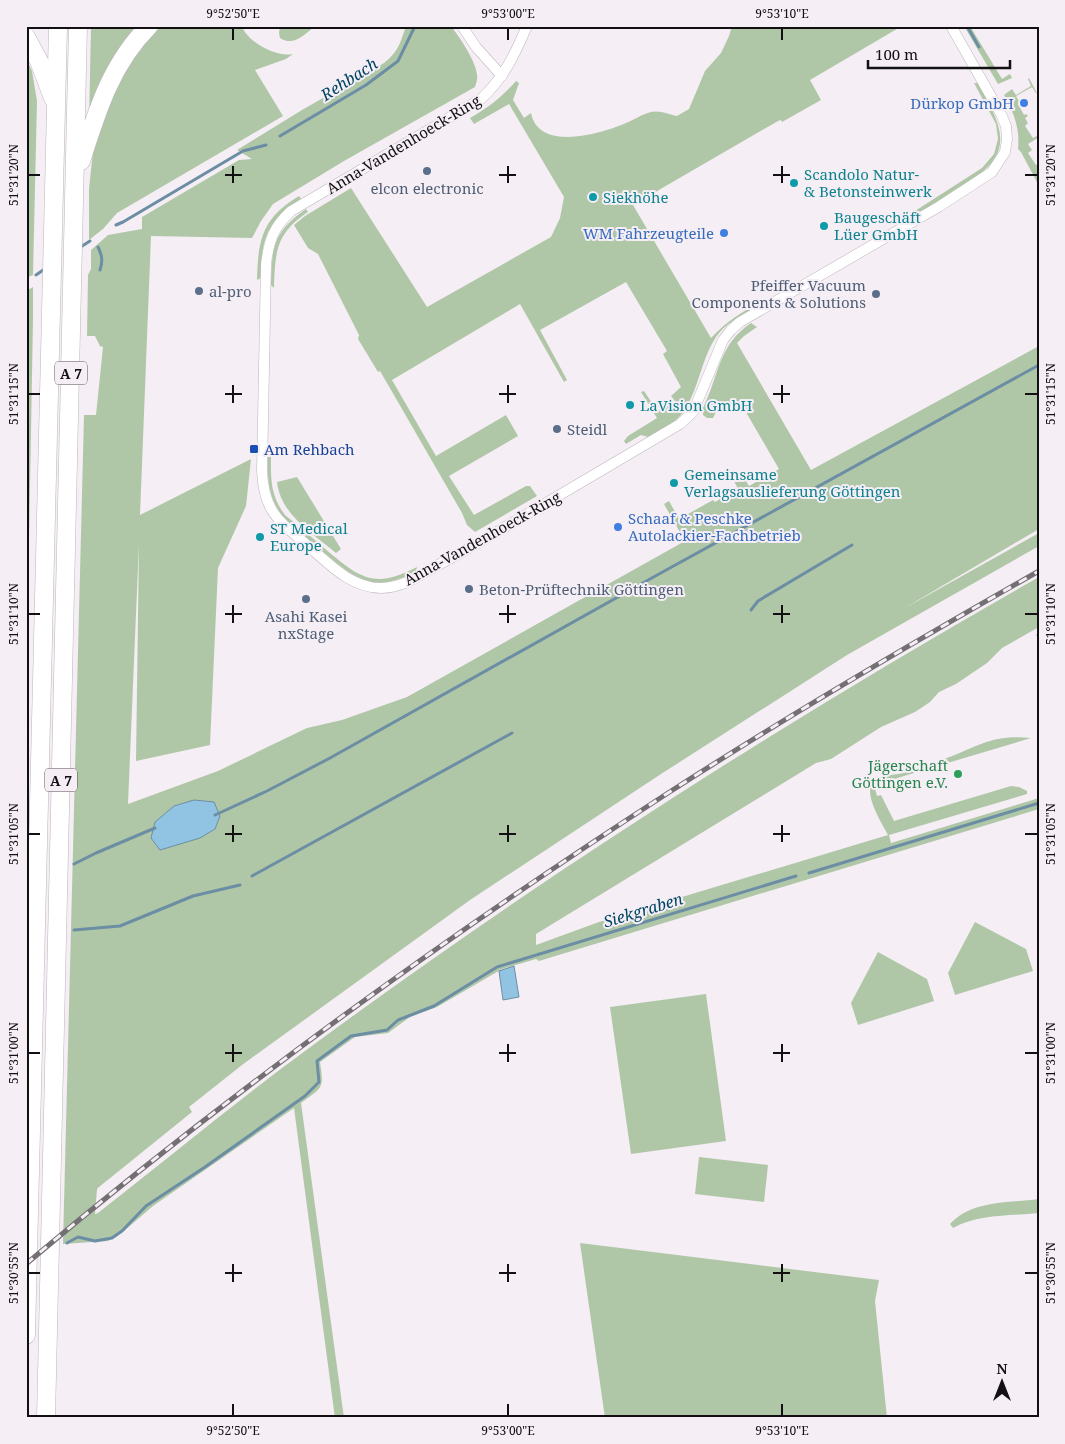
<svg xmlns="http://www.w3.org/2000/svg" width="1065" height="1444" viewBox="0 0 1065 1444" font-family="'Noto Serif',serif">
<rect width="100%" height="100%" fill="#f5eef5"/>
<path fill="#b0c7a7" d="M91,26H145L89,124Z
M162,26H242C247,42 277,58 293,54L286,59L255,70L283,116L117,213L103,229L89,240V189L93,151L98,126L109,92L143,44Z
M280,26H315C305,34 294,47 280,38L279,33Z
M406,26H451C460,38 476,61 477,75C478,79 476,83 475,87L344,161L273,204L261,221L252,238L151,236L140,515L251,459L246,506L218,568L210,745L136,761L139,543L128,804L218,771L307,728L342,720L407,697L685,541L664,504L669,501L679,519L713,500L715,502L738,489L732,477L740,472L749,486L779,469L743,407L720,404L713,418H707L703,415V408C719,376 718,345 751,323L757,327L744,336L737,343L811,470L1039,346V529L903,609L1039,533V546L847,655L661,774L470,900L242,1065L189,1107L192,1112L99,1187L97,1189L95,1214L98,1213C167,1159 234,1103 305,1051C539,878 785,721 1039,577V627L1002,648L987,663L956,684L939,692L930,702L915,712L881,727L831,759L816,763L536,934V945L599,922L888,835C882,823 864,796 872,782C876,775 896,775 904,773C918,768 933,764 947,758C981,745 993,734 1031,738L874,785L877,796L881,795L894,821L1011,786L1019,787L1027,791V794L889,835L891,843L1039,798V809L539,961L536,959L502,969L437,1007L410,1017L388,1033L355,1037L320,1062C324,1089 323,1087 301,1103L344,1418H335L294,1108L153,1206L124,1231L108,1241L63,1244L84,415H96L103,347L100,346L95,336H87L88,275L91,269V250L108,235L142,229V217L239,160L252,159L237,150L302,110L384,63C399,51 400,43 406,26Z
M732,26H902L810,80L821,100L782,122L781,120L778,121L633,205L711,338C728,320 744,311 765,299L764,303C749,312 731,319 719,333C700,357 700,392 680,416C672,425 659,431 648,437L641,435L626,444L624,441L628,436L657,418L641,392L644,391L658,412L675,401L671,396L681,387L663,354L667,351L626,282L540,330L567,380L564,382L520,304L392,380L436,456L506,415L518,436L449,476L474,515L526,486H530L537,496L475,532L467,525L462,513L387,383L380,371L378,372L358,339L359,335L318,254L308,248L294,225L305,216L351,188L427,307L551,237L560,218L564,197L509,104L474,124L470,118C488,108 502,97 516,81L519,83L513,100L524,118L531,113C539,153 603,133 626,123C634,120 642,114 651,112C659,110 669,114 677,116L689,109L705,71L721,53L729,36Z
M964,26H970L1002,79L1010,74L1012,78L998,84Z
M26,58L32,71L37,101L33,275L26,278Z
M1029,78L1037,93H1036L1032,87L1016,96L1020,103L1018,104L1024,115L1026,114L1028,116L1025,118L1028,123L1025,126L1033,138L1039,135V137L1028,144L1032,150L1028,153L1036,165L1039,164V186L1021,152L1018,149C1020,128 1014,113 1004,95L1012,89L1016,95L1031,86L1028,79Z
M974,83H978C996,117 1018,148 977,176L921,212L915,211L982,168L994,154L998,139L996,124Z
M299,196L301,199C267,220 261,240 261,278L257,280C258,240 262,218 299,196Z
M306,209L308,212C276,233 275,252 274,288L271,285C272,247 273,232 306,209Z
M33,287V320L26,707V291Z
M267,451H271C271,476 269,494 285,515C300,527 315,540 330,553C362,580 377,588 417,567L416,571C378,592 360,583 329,557C315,545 301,533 287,522C267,499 268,480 267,451Z
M297,477L341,549L336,553C312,533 281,515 277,482Z
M975,922L1026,949L1033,971L955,995L948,973Z
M878,952L927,979L934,1001L858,1025L851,1003Z
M706,994L726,1141L631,1154L610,1007Z
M699,1157L768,1165L764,1202L695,1194Z
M1039,1199V1213C1010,1216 979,1214 953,1228L950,1224C972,1200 1009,1203 1039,1199Z
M580,1243L879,1280L875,1301L887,1418H605Z"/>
<path fill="#91c4e2" stroke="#6b8ea4" d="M194,800L214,802L220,816L215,829L200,838L160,850L151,838L155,822L174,806Z
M514,966L519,997L503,1000L499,971Z"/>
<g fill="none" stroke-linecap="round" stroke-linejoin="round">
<path stroke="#6b8ea4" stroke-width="3" d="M967,26L979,47
M280,136L366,85L398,61L415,26
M116,225L123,222L243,151L266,145
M98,247C102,255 103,261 100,270
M79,248L90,241
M36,275L46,268
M751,610L758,601L852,545
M1038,635H1039
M215,815L267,791L330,758L659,574L1039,365
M74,864L96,853L155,828
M809,873L1039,803
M252,876L512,733
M74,930L120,926L193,896L240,885
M67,1243L78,1237L95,1241L112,1238L122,1231L146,1206L205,1167L305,1096L319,1082L317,1061L351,1036L387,1030L398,1020L434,1006L497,967L796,876"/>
<defs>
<path id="minor" d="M462,26L476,47L502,76
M527,26C515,54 504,78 481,99L291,211C273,228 269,240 266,264L262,471C264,512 278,520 307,545C329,564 351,588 381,588C403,588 422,574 440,564C467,550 493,534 519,519C573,487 626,456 680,424L693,412L723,340L731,330L740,322L940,206L992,172L1005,152L1007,139L1006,126L1001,114L951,26"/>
<path id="motorway" d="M26,37L39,61L53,98
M81,161C97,111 111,64 149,26
M26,1335L58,26
M46,1418L78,26"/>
</defs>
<use href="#minor" stroke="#bcb6bd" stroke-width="11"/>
<use href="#motorway" stroke="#bcb6bd" stroke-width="19"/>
<use href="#minor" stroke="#fff" stroke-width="10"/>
<use href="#motorway" stroke="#fff" stroke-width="18"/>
<defs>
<path id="rail" d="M26,1264C229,1093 445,937 668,793C789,715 914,642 1039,571"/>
</defs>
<use href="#rail" stroke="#736f73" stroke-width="5"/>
<use href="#rail" stroke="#f5eef5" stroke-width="3" stroke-dasharray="9" stroke-linecap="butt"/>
</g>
<path fill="none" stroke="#121012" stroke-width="2" d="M233,28V40M508,28V40M782,28V40M233,166V183M508,166V183M782,166V183M28,175H40M225,175H242M499,175H516M773,175H790M1025,175H1038M233,385V403M508,385V403M782,385V403M28,394H40M225,394H242M499,394H516M773,394H790M1025,394H1038M233,605V623M508,605V623M782,605V623M28,614H40M225,614H242M499,614H516M773,614H790M1025,614H1038M233,825V842M508,825V842M782,825V842M28,834H40M225,834H242M499,834H516M773,834H790M1025,834H1038M233,1044V1062M508,1044V1062M782,1044V1062M28,1053H40M225,1053H242M499,1053H516M773,1053H790M1025,1053H1038M233,1264V1282M508,1264V1282M782,1264V1282M28,1273H40M225,1273H242M499,1273H516M773,1273H790M1025,1273H1038M233,1404V1416M508,1404V1416M782,1404V1416"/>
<g fill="#3f7fe0" stroke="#f5eef5" stroke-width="2">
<circle cx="1024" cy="103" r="5"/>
<circle cx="724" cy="233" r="5"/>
<circle cx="618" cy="527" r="5"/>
</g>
<g fill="#5c6f8a" stroke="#f5eef5" stroke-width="2">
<circle cx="427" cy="171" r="5"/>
<circle cx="199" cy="291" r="5"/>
<circle cx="876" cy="294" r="5"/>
<circle cx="557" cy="429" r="5"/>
<circle cx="469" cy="589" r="5"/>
<circle cx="306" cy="599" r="5"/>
</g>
<g fill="#0f9aa8" stroke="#f5eef5" stroke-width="2">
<circle cx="794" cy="183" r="5"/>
<circle cx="593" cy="197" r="5"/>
<circle cx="824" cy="226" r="5"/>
<circle cx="630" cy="405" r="5"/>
<circle cx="674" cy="483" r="5"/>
<circle cx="260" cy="537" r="5"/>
</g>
<rect fill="#1a4fb4" stroke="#f5eef5" stroke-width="2" x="249" y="444" width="10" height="10" rx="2.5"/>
<circle fill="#2e9e5b" stroke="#f5eef5" stroke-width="2" cx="958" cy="774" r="5"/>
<g text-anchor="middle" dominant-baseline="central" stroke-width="4" stroke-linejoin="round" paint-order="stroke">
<g fill="#f5eef5" stroke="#565356" stroke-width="1">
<rect x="55" y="361.5" width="32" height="23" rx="4"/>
<rect x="45" y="768.5" width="32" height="23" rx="4"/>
</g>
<g font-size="14" font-weight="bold" fill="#121012">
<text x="71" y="373">A 7</text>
<text x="61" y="780">A 7</text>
</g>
<g font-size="15" fill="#366cbe" stroke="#f5eef5" text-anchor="end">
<text x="1014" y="103">Dürkop GmbH</text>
<text x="714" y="233">WM Fahrzeugteile</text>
<text x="628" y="518" text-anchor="start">Schaaf &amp; Peschke<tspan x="628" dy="17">Autolackier-Fachbetrieb</tspan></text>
</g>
<g font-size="15" fill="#121012" stroke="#f5eef5">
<text transform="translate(403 144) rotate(-31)">Anna-Vandenhoeck-Ring</text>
<text transform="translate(482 538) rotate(-29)">Anna-Vandenhoeck-Ring</text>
</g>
<g font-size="15" fill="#0d838f" stroke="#f5eef5" text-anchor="start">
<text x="804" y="174">Scandolo Natur-<tspan x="804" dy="17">&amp; Betonsteinwerk</tspan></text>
<text x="603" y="197">Siekhöhe</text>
<text x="834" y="217">Baugeschäft<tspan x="834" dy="17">Lüer GmbH</tspan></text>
<text x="640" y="405">LaVision GmbH</text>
<text x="684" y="474">Gemeinsame<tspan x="684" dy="17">Verlagsauslieferung Göttingen</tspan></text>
<text x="270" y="528">ST Medical<tspan x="270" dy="17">Europe</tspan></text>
</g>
<g font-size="15" fill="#4e5e75" stroke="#f5eef5" text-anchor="start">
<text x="427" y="188" text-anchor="middle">elcon electronic</text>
<text x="866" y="285" text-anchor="end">Pfeiffer Vacuum<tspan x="866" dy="17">Components &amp; Solutions</tspan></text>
<text x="209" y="291">al-pro</text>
<text x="567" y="429">Steidl</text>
<text x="479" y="589">Beton-Prüftechnik Göttingen</text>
<text x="306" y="616" text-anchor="middle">Asahi Kasei<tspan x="306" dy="17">nxStage</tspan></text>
</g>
<g font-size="15" fill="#164399" stroke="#f5eef5" text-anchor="start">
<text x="264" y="449">Am Rehbach</text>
</g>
<g font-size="15" fill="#27864d" stroke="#f5eef5" text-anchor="end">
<text x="948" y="765">Jägerschaft<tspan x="948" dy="17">Göttingen e.V.</tspan></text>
</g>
<g font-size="16" font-style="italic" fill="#004664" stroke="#f5eef5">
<text transform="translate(349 79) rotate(-33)">Rehbach</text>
<text transform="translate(643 910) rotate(-17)">Siekgraben</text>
</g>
</g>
<rect width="1065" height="1444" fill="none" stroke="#f5eef5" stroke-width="55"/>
<g transform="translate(1002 1382)" stroke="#f5eef5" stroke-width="4" paint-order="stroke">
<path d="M0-4L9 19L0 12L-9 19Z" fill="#121012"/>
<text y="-8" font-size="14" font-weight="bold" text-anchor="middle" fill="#121012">N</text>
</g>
<path d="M868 60v8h142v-8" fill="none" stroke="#121012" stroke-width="2.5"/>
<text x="875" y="60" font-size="15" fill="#121012" stroke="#f5eef5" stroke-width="4" paint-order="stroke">100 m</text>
<rect x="28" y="28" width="1010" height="1388" fill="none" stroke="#121012" stroke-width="2"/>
<g font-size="12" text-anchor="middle" fill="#121012">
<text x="233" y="18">9°52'50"E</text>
<text x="508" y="18">9°53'00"E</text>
<text x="782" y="18">9°53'10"E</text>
<text transform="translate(14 175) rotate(-90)" y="4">51°31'20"N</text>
<text transform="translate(1051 175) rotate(-90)" y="4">51°31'20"N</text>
<text transform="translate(14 394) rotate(-90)" y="4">51°31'15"N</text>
<text transform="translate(1051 394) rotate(-90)" y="4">51°31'15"N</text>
<text transform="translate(14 614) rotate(-90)" y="4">51°31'10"N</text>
<text transform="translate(1051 614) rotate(-90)" y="4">51°31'10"N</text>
<text transform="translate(14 834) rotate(-90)" y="4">51°31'05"N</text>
<text transform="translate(1051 834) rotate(-90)" y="4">51°31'05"N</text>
<text transform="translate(14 1053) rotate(-90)" y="4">51°31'00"N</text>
<text transform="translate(1051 1053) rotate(-90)" y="4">51°31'00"N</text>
<text transform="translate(14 1273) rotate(-90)" y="4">51°30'55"N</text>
<text transform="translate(1051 1273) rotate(-90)" y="4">51°30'55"N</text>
<text x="233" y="1435">9°52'50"E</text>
<text x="508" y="1435">9°53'00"E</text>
<text x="782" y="1435">9°53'10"E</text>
</g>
</svg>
